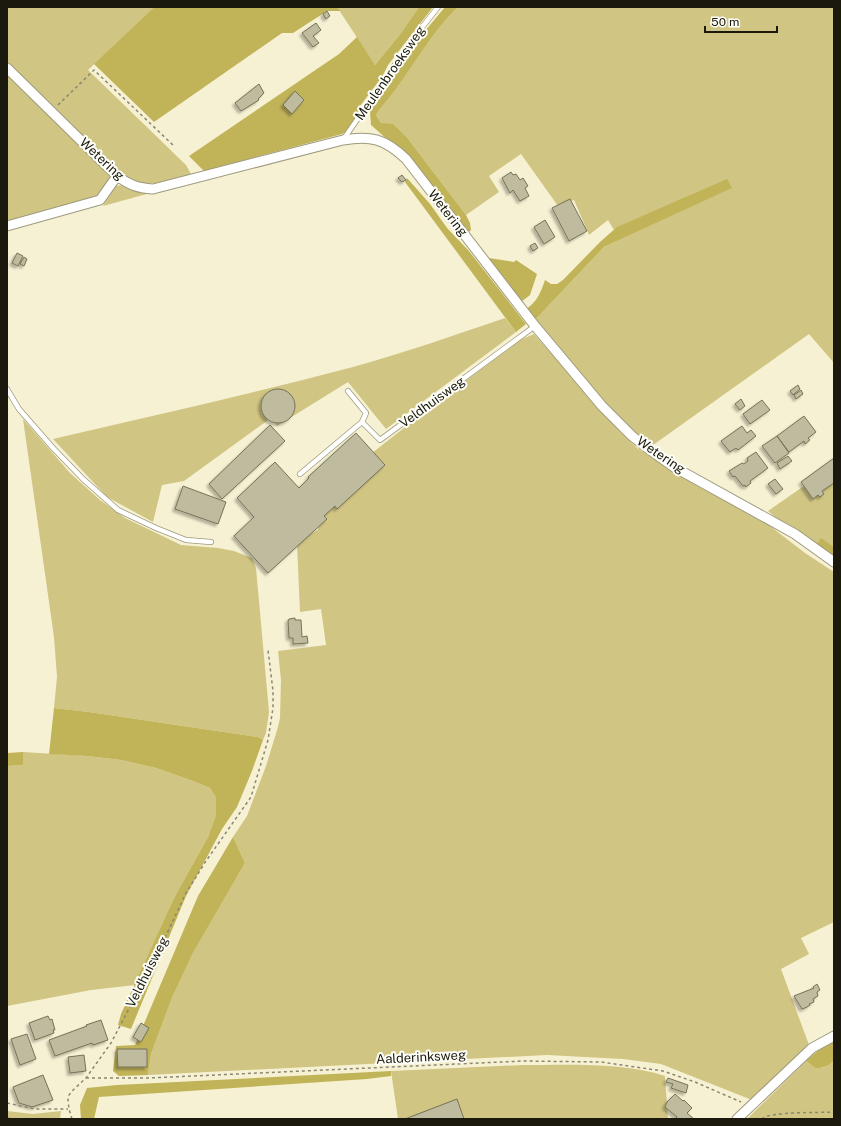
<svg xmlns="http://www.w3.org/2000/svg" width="841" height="1126" viewBox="0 0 841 1126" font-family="'Public Sans',sans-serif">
<defs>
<filter id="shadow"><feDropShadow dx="-2.5" dy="2.5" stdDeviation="1" flood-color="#0004"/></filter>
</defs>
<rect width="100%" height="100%" fill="#f6f1d3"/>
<path fill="#d0c582" d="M7,7H154L88,70L186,165L191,174C164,181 149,190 123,176L7,62Z
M337,7H419L401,33L375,65Z
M458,7H834V363L809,334L653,445C627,429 609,406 589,384C570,363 552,342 535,320L604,247L731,188L727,180L618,227L614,230L608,220L589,235L574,200L558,206L521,154L489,176L499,192L466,215L409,140L381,123L376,115C381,106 388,101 393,93C415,64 432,32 458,7Z
M7,74L109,174L110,181L98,198L7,222Z
M122,185L154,192L103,206L116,186Z
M505,318L516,332L386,429L348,382L277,426L271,418L184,481L162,485L153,522L107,497L53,439C153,416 254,393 353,367C404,353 455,335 505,318Z
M534,334L620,432L637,448L701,488L762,520L805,553L834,572V922L801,938L809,954L781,969L809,1045L795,1061L752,1100L661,1064L623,1059L547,1055L148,1075L151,1054L172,998L193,953L245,863L233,837L247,816L266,766L278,727L280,718L281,680L278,651L326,645L321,609L300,612L297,544L302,539L318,530L320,494L423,413L520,340Z
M23,419L70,473L100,500L125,518L181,545L218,548L234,551L252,558L256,568L269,712L266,733L263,740L258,737L89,712L54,708L57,677L54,637Z
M834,465V547L821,539L814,548L805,542L768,511Z
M23,752L87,756L121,760L156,768L193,781L210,788L216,798V815L208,837L175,896L135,985L91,990L7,1006V766L23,765Z
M834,1060V1119H747L806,1061C817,1069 825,1071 834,1060Z
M523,1065C566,1065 625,1062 665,1076L668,1119H398L391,1071Z
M7,1111L33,1114L61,1111L60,1119H7Z"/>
<path fill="#c1b358" d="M154,7H337L340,11H327L293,33H282L154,122L94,64Z
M419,7H433L388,65L382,77L360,106L355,122L350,130L342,134L204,171L189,156L339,54L357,37L375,65L401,33Z
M445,7H458C432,32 415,64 393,93C388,101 381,106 376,115L381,123L393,124L409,140L466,215L470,223L471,230L469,232L397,148L371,125L370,111L425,31Z
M407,178L430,204L447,228L469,251L526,324L516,332L405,182Z
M727,179L732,188L604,247L535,320L526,309C537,302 541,292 545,280L551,284H557L563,280L600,242L617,227Z
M489,258L514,262L516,260L537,274L530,295L521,302Z
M821,538L834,547V561L814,548Z
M54,708L89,712L258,737L263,740L252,771L237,807L222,829L186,896L131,1029L118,1025L121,1014L175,896L208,837L216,815V798L210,788L193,781L156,768L121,760L87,756L49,754Z
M23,752V765L7,766V753Z
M233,837L245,863L193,953L172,998L151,1054L148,1075L119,1076L113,1071L116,1046L135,1045L198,896Z
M834,1038V1060C829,1066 825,1068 816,1068L806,1061L823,1046Z
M391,1071V1076L367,1079L99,1097L94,1119H81L80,1105L87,1088L117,1085Z"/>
<path fill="#bfbb9e" stroke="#767257" filter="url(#shadow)" d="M327,11L330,16L326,19L323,14Z
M316,23L321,30L313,36L319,43L313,47L302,33Z
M259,84L264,93L258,99L259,100L241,111L235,103Z
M295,91L304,100L292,114L283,105Z
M511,172L513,175L516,174L520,180L523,178L528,186L525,188L529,196L520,201L513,190L510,193L502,178Z
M402,175L406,180L402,182L398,178Z
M570,199L587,231L569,241L552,208Z
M545,220L555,237L544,244L534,227Z
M535,243L538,248L533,251L530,246Z
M17,253L23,256L18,266L12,263Z
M24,257L27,259L24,266L20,264Z
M798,385L800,389L793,395L790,391Z
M261 406a17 17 0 1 1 34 0a17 17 0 1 1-34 0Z
M801,390L803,394L796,399L794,395Z
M741,399L745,406L740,410L735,404Z
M762,400L770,410L750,424L743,414Z
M804,416L816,432L808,438L810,440L805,444L804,441L789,452L777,436Z
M270,425L285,441L222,499L209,484Z
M742,426L747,433L751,430L756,436L738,450L736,448L730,452L721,441Z
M356,433L385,465L337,509L335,506L324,516L327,519L268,573L234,536L254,517L237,498L275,462L299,488L309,478L308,477Z
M777,436L789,453L775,463L762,446Z
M756,452L768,468L750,481L751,483L746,487L745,485L743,486L735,476L733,477L729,471L742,463L744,464L748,461L747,458Z
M788,456L792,461L780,469L777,463Z
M834,458V483L822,491L824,494L820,497L818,495L813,499L801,482Z
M775,479L783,489L776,494L768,484Z
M183,486L226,502L218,524L175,509Z
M295,618V620H301L302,637L307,636L308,643L293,644V638H289L288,620H289V619Z
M817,984L820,990L817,992L818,996L813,999L814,1002L809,1004L810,1005L807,1007L802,1009L794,996L814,988L813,987Z
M48,1016L50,1020L52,1019L55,1030H53L54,1033L35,1040L29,1023Z
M101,1020L108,1040L93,1045L92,1043L55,1056L49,1040L87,1026L86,1025Z
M141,1023L149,1028L141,1042L133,1037Z
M27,1034L36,1059L20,1065L11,1039Z
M117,1049H147V1067H118Z
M84,1055L86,1071L70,1073L68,1057Z
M43,1075L53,1100L32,1107L19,1103L13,1087Z
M668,1078L688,1085L686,1093L671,1088L673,1084L666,1082Z
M675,1094L683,1101L684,1100L692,1108L687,1113L694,1119H675L677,1117L665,1107L667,1102Z
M457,1099L464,1119H405Z"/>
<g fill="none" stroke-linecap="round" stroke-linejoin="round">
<defs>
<path id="service" d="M343,140L412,40L438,7
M7,389L19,409L53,448L83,479L118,510L156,528L186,540L211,542
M348,391L366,413L362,422L380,440L535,326
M300,474L362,422"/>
<path id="minor" d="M7,68L117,176C130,185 137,188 153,189L343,140C371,135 385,139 406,159L535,326L602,406L632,436L646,447L674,467L795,534L834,562
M7,226L100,200L117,176
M737,1119L812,1048L834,1036"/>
</defs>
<use href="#service" stroke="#9e9a7e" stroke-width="6"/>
<use href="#minor" stroke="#9e9a7e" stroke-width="11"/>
<path stroke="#8a8772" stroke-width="1.5" stroke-dasharray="3 3" stroke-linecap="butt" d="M58,105L94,70L174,146
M86,1078H149L523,1061L601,1062L663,1071L695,1082L741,1102
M7,1103L35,1109H68
M7,1118L12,1119
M72,1119L69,1109L68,1100L69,1095L72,1091L86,1078L111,1043L155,959L186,893L206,861L251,797L268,740L273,708V691L268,650
M762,1119C769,1111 821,1113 834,1112"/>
<use href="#service" stroke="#fff" stroke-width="4.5"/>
<use href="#minor" stroke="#fff" stroke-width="9"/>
</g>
<g text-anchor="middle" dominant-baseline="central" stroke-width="4" stroke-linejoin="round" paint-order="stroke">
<g font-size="13" fill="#1b190e" stroke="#fefef8">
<text transform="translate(390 73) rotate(-55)">Meulenbroeksweg</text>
<text transform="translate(102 159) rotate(43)">Wetering</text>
<text transform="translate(448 213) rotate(52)">Wetering</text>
<text transform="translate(432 402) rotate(-36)">Veldhuisweg</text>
<text transform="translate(661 455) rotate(34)">Wetering</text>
<text transform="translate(147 972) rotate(-63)">Veldhuisweg</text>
<text transform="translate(421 1057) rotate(-3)">Aalderinksweg</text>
</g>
</g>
<rect width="841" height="1126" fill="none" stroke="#1b190e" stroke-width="16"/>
<path d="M705 26v6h72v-6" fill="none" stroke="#1b190e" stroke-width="2"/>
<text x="711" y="26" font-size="12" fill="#1b190e" stroke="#fefef8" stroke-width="3" paint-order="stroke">50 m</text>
</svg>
